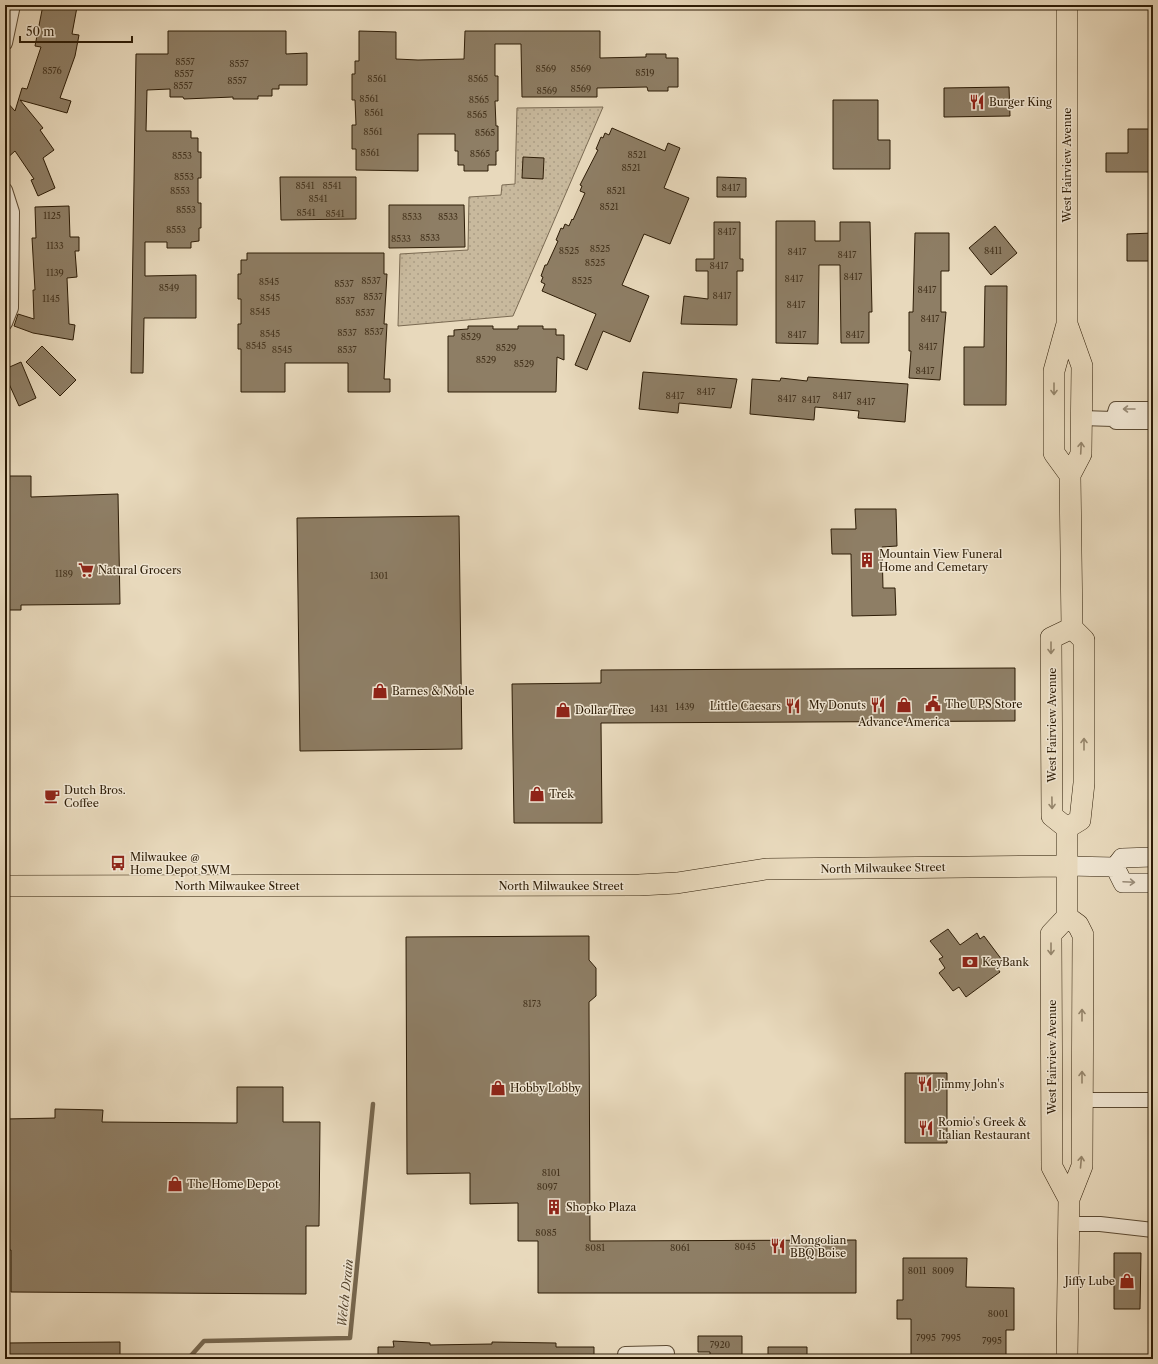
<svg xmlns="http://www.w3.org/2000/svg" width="1158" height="1364" viewBox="0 0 1158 1364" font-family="'Libre Caslon Text',serif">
<defs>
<pattern id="park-dots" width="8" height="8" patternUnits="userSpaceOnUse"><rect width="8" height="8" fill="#c8b99d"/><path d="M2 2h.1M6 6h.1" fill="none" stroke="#ac9e86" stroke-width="1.8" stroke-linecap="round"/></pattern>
</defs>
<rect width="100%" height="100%" fill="#e8d9bc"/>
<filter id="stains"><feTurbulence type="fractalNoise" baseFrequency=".005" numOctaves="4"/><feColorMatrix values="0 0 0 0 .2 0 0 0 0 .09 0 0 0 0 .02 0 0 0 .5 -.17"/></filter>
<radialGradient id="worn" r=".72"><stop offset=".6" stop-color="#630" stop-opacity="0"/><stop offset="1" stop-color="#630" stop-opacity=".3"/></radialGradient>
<path fill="url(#park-dots)" stroke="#7a6a52" d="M603,107L513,316L398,326L400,254L468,250L469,197L501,195L502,185L515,184L517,108Z"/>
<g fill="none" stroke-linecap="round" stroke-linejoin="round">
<path stroke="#77674e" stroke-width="4.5" d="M188,1359L204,1341L350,1338L373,1104"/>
</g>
<path fill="#8e7e65" stroke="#2d1c06" d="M43,5L77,7L72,34L79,35L75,56L60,98L71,101L67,113L20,100L43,128L40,130L54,150L43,158L55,188L38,196L31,180L34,179L15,151L5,160V100L15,111L22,88L27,89L41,47L35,46Z
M168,31H286V54L307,53V85H279V89H272V96H258V99H233V97L184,99L183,97H170V89L147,90L146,131H191V138H198V152H201V178H198V203H201V228H199V241L191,242V248H167V242H145V276L196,275V318H144L143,373H131L136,54H168Z
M359,31L396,32V59L418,60L464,59L465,31H600V58L646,57V54H666V58H678V87H668V91H648L647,87L597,88V97H522L521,44H495V76H498V101H495L496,126H498V151H496V165H488V171H464V165H458V151H455V134H418V171L356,170V149H352V125H356L355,100H352V74H355V61H359Z
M1009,87L1010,116L944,117V88Z
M833,100H878V140H890V169H833Z
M612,128L665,151L668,143L680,148L664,188L689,198L670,244L644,234L622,285L649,296L630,342L603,331L587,370L575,365L596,314L542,291L545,284L541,282L543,277L541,276L545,265H547L558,241L556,240L561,228L563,229L565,224L569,226L572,219L573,220L585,193L580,191L582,186L580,185L598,150L596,149L601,137L603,138L605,133L609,135Z
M1128,129H1153V172H1106V153H1128Z
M523,157L544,158L543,179L522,178Z
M280,177H356V219L281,220Z
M717,177L746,178V197H717Z
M389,205H464L465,247L389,248Z
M69,206L70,237H79V251H75L77,277L67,278L69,324L75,325L73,340L33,333L14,326L18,314L34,319L33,290H35L32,238H36L35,207Z
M776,221H815V241H840V222H870L872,312H869V343H841L840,265H819L818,344L776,343Z
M714,222H740V259H743V271H737V325L681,324L684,296L708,299V271H696V259H714Z
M995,226L1017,253L991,275L969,248Z
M915,233H949V271H941V312H946L940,380L909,378L911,351H909V312H913Z
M1153,233V261H1127V234Z
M247,253H384V274H387L384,324H387L384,379H390V392H348V363H285V392H241V349H238V324H241V299H238V274H241V260H247Z
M985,286H1007L1006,405H964V347H984Z
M468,326H493V329H518V326H543V329H556V335H564V360L557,357L556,392H448V336H454V330L468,329Z
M42,346L76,380L60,396L26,362Z
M21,362L36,398L19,406L5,375V369Z
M643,372L737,379L731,408L679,403L678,413L639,409Z
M808,377L908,384L905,422L858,418L859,411L815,407L814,420L750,414L752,379L780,381L781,378L807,381Z
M5,476H31V497L118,494L120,604L21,605V610H5Z
M855,509H896L897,546L882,547L883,588H895L896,615L852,616L851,554H832L831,529H856Z
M459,516L462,749L300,751L297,518Z
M1015,668V721L601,723L602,823H514L512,684L601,683V670Z
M948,929L960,945L977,933L980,939L984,936L1002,960L995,965L1000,972L966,997L959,987L953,991L939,973L945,968L939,959L943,957L930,941Z
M589,936V960L596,968V996L589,1002L590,1241L856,1240V1293H538V1241H518V1203L470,1204V1173L407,1174L406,937Z
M905,1073H947V1143H905Z
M237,1087H283V1122H320L319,1226H306V1294L11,1292V1250H5V1119L55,1118V1109L103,1110L102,1122L237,1123Z
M1114,1253H1141L1140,1309H1114Z
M903,1258H967L966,1287L1014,1288V1330H1006V1359H911V1319H897V1300H903Z
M698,1336H742V1359H710V1352H698Z
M393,1341L430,1343V1345L492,1344V1342L556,1343V1347H594V1359H378V1347H394Z
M120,1342V1359H5V1343Z
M768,1347H807V1359H768Z"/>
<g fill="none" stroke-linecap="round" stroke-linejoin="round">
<defs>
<path id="minor" d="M5,43L13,5
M5,190L12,212L11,308L5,323
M1082,418L1113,419L1116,422H1153
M1113,419L1116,409H1153
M1082,1100H1153
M1069,1224H1100L1153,1230
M625,1354L667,1353"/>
<path id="secondary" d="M1067,866L1115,867
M1115,867L1123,883H1153
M1115,867L1122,858L1153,857"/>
<path id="primary" d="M1067,5V324L1054,371V453L1070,475
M1067,324L1082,366L1081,454L1070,475L1072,628L1084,640V783L1080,820L1067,828
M5,886L639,885L677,883L766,869L1067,866
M1069,1199L1052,1167L1051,934L1067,917V828L1052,816L1051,638L1072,628
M1067,1359L1069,1199L1082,1166L1083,935L1078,925L1067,917"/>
</defs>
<use href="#minor" stroke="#5c4b34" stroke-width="16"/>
<use href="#secondary" stroke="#2d1c06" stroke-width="20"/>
<use href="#primary" stroke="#2d1c06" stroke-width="22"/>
<use href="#minor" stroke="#f0e6d3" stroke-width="14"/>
<use href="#secondary" stroke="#f0e6d3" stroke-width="19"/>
<use href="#primary" stroke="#e8d9bc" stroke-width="21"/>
</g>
<defs><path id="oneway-shaft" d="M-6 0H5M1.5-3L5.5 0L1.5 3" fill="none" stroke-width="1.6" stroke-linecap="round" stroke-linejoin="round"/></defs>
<g stroke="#94846a">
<use href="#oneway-shaft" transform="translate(1054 389) rotate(90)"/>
<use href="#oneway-shaft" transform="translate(1081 448) rotate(-87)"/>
<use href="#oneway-shaft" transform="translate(1051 648) rotate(90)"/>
<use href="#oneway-shaft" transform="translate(1084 744) rotate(-90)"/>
<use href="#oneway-shaft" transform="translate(1052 803) rotate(89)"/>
<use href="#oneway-shaft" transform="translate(1051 949) rotate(90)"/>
<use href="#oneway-shaft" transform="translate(1082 1015) rotate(-90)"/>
<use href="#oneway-shaft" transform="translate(1082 1077) rotate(-90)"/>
<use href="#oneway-shaft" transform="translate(1081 1162) rotate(-85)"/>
</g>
<g stroke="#988b77">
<use href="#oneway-shaft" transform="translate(1129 409) rotate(180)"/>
<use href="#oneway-shaft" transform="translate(1129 882) rotate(3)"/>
</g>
<defs>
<symbol id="restaurant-bare" viewBox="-9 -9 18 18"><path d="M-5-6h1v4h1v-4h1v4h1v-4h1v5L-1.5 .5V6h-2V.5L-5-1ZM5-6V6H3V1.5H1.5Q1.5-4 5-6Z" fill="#8f2418" stroke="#f0e6d3" stroke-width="2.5" paint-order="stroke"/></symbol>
<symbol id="building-bare" viewBox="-9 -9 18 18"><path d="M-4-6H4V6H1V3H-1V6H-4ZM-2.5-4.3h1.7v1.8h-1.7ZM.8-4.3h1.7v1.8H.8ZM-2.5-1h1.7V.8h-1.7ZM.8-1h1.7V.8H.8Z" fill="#8f2418" stroke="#f0e6d3" stroke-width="2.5" paint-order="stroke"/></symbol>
<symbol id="supermarket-bare" viewBox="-9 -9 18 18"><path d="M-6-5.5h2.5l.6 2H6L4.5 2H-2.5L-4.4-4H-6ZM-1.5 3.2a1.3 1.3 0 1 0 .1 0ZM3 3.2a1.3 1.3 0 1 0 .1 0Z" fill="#8f2418" stroke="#f0e6d3" stroke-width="2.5" paint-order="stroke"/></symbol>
<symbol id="shop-bare" viewBox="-9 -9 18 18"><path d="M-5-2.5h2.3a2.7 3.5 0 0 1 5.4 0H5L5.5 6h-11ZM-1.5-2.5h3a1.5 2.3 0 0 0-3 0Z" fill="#8f2418" stroke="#f0e6d3" stroke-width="2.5" paint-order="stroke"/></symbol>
<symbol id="civic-bare" viewBox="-9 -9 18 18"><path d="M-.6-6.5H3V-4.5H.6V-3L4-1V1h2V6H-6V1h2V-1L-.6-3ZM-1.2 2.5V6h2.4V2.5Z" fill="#8f2418" stroke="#f0e6d3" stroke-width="2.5" paint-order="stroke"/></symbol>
<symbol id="cafe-bare" viewBox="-9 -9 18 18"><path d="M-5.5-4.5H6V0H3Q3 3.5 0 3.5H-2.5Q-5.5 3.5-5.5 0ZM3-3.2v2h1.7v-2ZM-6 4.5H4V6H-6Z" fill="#8f2418" stroke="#f0e6d3" stroke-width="2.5" paint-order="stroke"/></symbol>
<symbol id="bus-bare" viewBox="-9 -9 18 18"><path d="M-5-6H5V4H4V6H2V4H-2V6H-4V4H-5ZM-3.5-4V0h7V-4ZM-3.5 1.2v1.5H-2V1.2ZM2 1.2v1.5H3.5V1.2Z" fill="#8f2418" stroke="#f0e6d3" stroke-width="2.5" paint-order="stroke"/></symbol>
<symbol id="bank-bare" viewBox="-9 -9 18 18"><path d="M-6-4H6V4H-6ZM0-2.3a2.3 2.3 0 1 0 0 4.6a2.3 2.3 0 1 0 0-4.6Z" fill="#8f2418" stroke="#f0e6d3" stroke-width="2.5" paint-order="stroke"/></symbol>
</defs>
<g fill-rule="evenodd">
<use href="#restaurant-bare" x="966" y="91" width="22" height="22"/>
<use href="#building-bare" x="856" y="549" width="22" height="22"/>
<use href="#supermarket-bare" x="75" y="559" width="22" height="22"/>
<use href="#shop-bare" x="369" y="680" width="22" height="22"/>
<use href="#civic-bare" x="922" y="693" width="22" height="22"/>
<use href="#restaurant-bare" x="867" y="694" width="22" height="22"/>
<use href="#shop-bare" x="893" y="694" width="22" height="22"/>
<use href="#restaurant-bare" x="782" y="695" width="22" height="22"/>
<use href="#shop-bare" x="552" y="699" width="22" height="22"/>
<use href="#shop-bare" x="526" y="783" width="22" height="22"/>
<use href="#cafe-bare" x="41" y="785" width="22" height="22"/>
<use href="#bus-bare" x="107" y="852" width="22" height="22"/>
<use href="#bank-bare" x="959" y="951" width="22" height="22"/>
<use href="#restaurant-bare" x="914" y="1073" width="22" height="22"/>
<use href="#shop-bare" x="487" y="1077" width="22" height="22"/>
<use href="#restaurant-bare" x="915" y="1117" width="22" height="22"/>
<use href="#shop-bare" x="164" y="1173" width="22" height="22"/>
<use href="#building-bare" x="543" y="1196" width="22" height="22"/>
<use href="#restaurant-bare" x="767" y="1235" width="22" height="22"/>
<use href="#shop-bare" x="1116" y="1270" width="22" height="22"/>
</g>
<g text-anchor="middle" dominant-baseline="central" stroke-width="3" stroke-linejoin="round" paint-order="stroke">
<g font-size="9" fill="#45341e">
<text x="185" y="61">8557</text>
<text x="239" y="63">8557</text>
<text x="546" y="68">8569</text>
<text x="581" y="68">8569</text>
<text x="52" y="70">8576</text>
<text x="645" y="72">8519</text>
<text x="184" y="73">8557</text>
<text x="377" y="78">8561</text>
<text x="478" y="78">8565</text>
<text x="237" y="80">8557</text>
<text x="183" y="85">8557</text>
<text x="581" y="88">8569</text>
<text x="547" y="90">8569</text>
<text x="369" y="98">8561</text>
<text x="479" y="99">8565</text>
<text x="374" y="112">8561</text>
<text x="477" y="114">8565</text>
<text x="373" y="131">8561</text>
<text x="485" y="132">8565</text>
<text x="370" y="152">8561</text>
<text x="480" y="153">8565</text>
<text x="637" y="154">8521</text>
<text x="182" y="155">8553</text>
<text x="631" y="167">8521</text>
<text x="184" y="176">8553</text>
<text x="305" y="185">8541</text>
<text x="332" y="185">8541</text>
<text x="731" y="187">8417</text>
<text x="180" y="190">8553</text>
<text x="616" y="190">8521</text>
<text x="318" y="198">8541</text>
<text x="609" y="206">8521</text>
<text x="186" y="209">8553</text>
<text x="306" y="212">8541</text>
<text x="335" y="213">8541</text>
<text x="52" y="215">1125</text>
<text x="412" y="216">8533</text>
<text x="448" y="216">8533</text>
<text x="176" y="229">8553</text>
<text x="727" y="231">8417</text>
<text x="430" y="237">8533</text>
<text x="401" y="238">8533</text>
<text x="55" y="245">1133</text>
<text x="600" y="248">8525</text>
<text x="569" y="250">8525</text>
<text x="993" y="250">8411</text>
<text x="797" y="251">8417</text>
<text x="847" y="254">8417</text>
<text x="595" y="262">8525</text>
<text x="719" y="265">8417</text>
<text x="55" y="272">1139</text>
<text x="853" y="276">8417</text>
<text x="794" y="278">8417</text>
<text x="371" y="280">8537</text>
<text x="582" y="280">8525</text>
<text x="269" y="281">8545</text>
<text x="344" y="283">8537</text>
<text x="169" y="287">8549</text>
<text x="927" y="289">8417</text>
<text x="722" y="295">8417</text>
<text x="373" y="296">8537</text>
<text x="270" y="297">8545</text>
<text x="51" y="298">1145</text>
<text x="345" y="300">8537</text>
<text x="796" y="304">8417</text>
<text x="260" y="311">8545</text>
<text x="365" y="312">8537</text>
<text x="930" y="318">8417</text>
<text x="374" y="331">8537</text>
<text x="347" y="332">8537</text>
<text x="270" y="333">8545</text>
<text x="797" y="334">8417</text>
<text x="855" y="334">8417</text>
<text x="471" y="336">8529</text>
<text x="256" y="345">8545</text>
<text x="928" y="346">8417</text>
<text x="506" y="347">8529</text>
<text x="282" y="349">8545</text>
<text x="347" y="349">8537</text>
<text x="486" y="359">8529</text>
<text x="524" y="363">8529</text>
<text x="925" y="370">8417</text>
<text x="706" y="391">8417</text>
<text x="675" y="395">8417</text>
<text x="842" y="395">8417</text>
<text x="787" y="398">8417</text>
<text x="811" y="399">8417</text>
<text x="866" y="401">8417</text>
<text x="64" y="573">1189</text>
<text x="379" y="575">1301</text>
<text x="685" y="706">1439</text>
<text x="659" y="708">1431</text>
<text x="532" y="1003">8173</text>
<text x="551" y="1172">8101</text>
<text x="547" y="1186">8097</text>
<text x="546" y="1232">8085</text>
<text x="745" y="1246">8045</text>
<text x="595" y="1247">8081</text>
<text x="680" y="1247">8061</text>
<text x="917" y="1270">8011</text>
<text x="943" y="1270">8009</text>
<text x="998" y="1313">8001</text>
<text x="926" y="1337">7995</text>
<text x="951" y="1337">7995</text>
<text x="992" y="1340">7995</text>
<text x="720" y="1344">7920</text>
</g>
<g font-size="11" fill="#2d1c06" stroke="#f0e6d3" text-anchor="start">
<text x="989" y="102">Burger King</text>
<text x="879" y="554">Mountain View Funeral<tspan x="879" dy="13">Home and Cemetary</tspan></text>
<text x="98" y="570">Natural Grocers</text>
<text x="392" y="691">Barnes &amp; Noble</text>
<text x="945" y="704">The UPS Store</text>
<text x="866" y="705" text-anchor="end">My Donuts</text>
<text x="781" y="706" text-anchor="end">Little Caesars</text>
<text x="575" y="710">Dollar Tree</text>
<text x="904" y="722" text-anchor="middle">Advance America</text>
<text x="64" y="790">Dutch Bros.<tspan x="64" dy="13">Coffee</tspan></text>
<text x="549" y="794">Trek</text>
<text x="130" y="857">Milwaukee @<tspan x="130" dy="13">Home Depot SWM</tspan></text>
<text x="982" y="962">KeyBank</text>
<text x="937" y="1084">Jimmy John's</text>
<text x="510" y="1088">Hobby Lobby</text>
<text x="938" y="1122">Romio's Greek &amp;<tspan x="938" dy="13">Italian Restaurant</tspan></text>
<text x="187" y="1184">The Home Depot</text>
<text x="566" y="1207">Shopko Plaza</text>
<text x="790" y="1240">Mongolian<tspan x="790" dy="13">BBQ Boise</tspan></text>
<text x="1115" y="1281" text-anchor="end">Jiffy Lube</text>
</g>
<g font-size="11" fill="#2d1c06" stroke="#f0e6d3">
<text transform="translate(1067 165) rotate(-90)">West Fairview Avenue</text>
<text transform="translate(1052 725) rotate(-90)">West Fairview Avenue</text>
<text transform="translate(883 868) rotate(-1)">North Milwaukee Street</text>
<text x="237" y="886">North Milwaukee Street</text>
<text x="561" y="886">North Milwaukee Street</text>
<text transform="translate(1052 1057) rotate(-90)">West Fairview Avenue</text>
</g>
<g font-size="12" font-style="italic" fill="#584830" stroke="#f0e6d3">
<text transform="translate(345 1293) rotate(-84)">Welch Drain</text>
</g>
</g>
<rect width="1158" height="1364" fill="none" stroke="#e8d9bc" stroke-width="20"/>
<rect x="6" y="6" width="1146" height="1352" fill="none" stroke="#2d1c06" stroke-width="2"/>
<rect x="10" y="10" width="1138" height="1344" fill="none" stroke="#2d1c06"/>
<path d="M20 36v6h112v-6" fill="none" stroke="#2d1c06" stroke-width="2"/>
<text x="26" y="36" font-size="12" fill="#2d1c06" stroke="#f0e6d3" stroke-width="3" paint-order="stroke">50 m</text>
<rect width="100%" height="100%" filter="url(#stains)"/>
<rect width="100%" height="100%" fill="url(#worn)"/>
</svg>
